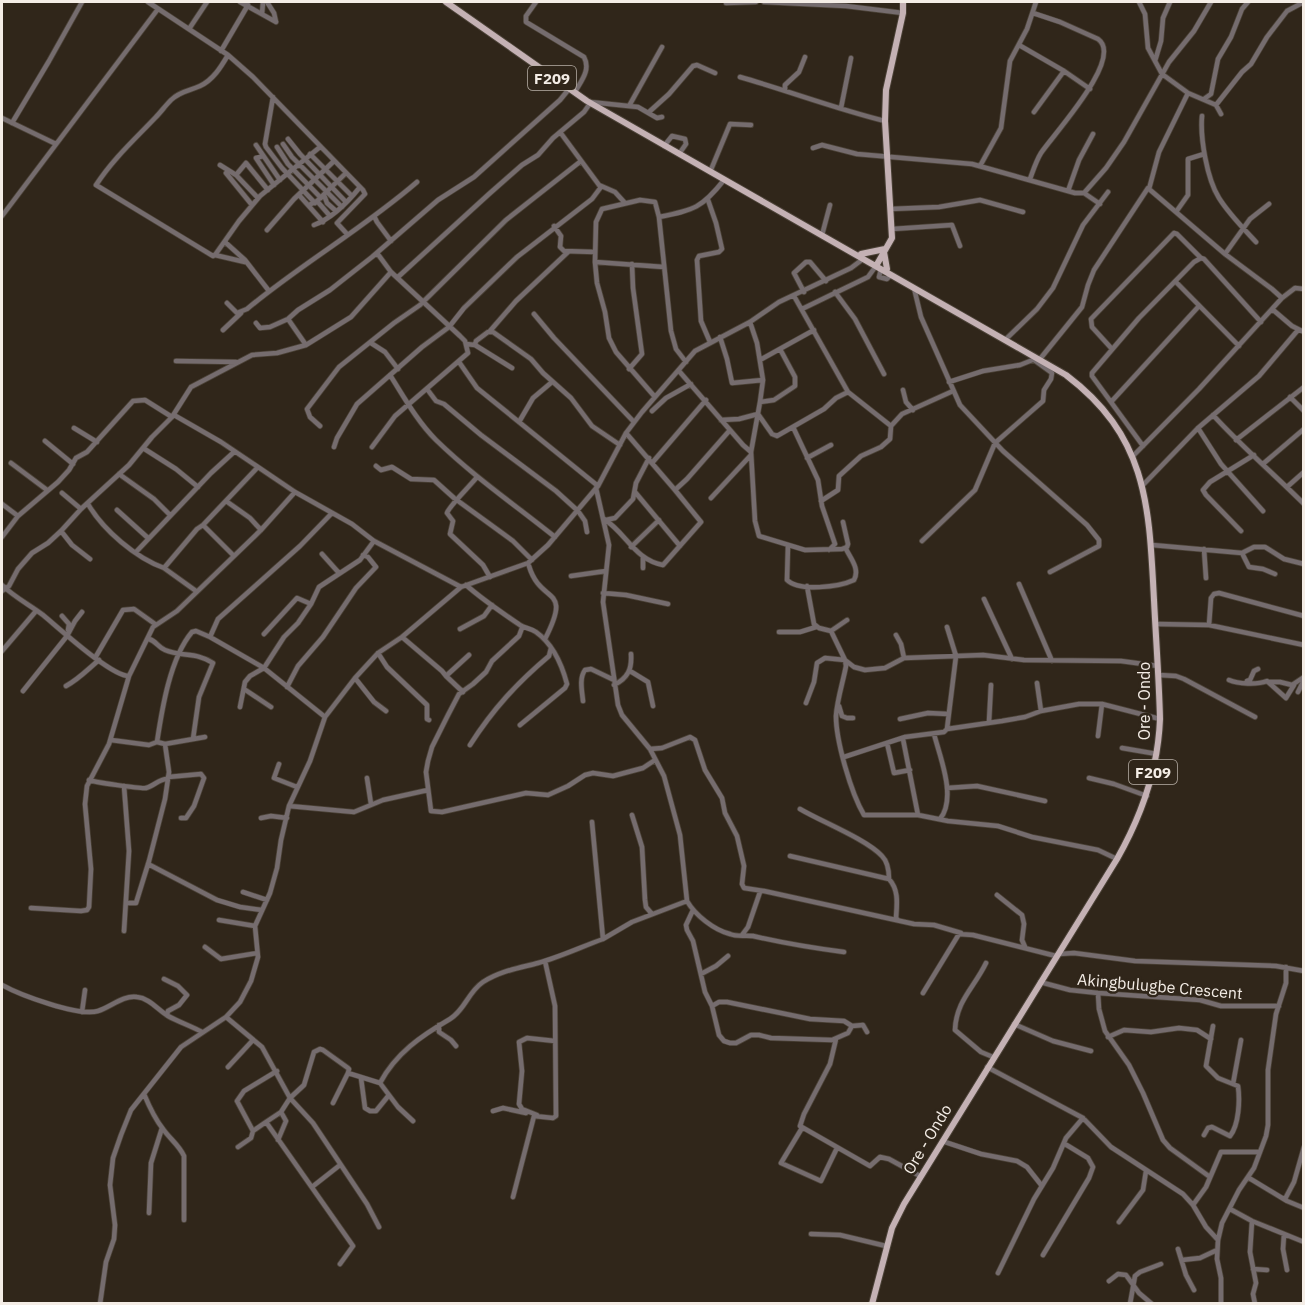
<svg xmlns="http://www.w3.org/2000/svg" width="1305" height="1305" viewBox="0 0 1305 1305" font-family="'IBM Plex Sans',sans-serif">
<rect width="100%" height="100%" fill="#30261a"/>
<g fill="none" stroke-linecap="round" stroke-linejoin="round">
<defs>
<path id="minor" d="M148,2L228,55L253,77L363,190L365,194L337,223L347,234
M240,2L276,22
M267,2L274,13L276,22
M536,2L526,16V22L584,57C591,70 581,81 575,92
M764,2L846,6L903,13
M1139,2L1145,14L1148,48L1162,74L1188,93L1216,105L1221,114
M726,3L756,2
M262,14L263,2
M189,29L207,2
M1019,45L1064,71L1090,89
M221,51L248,5
M228,55C221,67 213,80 200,86C189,91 180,91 171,100C165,106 161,112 155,118C134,140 113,159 96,185L213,256L215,255L239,221L260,196L320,147
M1155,61L1161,41L1163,18L1170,2
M740,77C789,91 836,109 885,121
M785,90V85L799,72L805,57
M1188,93L1159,152L1149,189L1225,254L1272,289L1282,298L1295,288L1304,289
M273,97L265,144L266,147L282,168L315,203
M1204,99L1211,94L1218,59L1231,37L1242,9L1248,2
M590,102L638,107L657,118L662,117
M1216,105L1242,72L1251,64L1267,37L1287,11L1304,2
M629,106L662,47
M841,108L851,58
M649,112L669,94L693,66L697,65L715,73
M1034,112L1064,71
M1202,116C1200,138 1207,179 1219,198C1229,214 1243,228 1256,242
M2,118L56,144
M12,123L49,61L82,2
M288,139L300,154L346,202
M283,144L292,157L342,207
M256,145L280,180
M664,146L672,136L685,139L686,144L679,154
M277,147L288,164L321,198
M813,148L822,145L857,154L972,164L1075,193H1084L1106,168L1124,142L1169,62L1194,31L1211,2
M310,154L352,196
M263,156L256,158L274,185
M220,165L236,175L258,198
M980,166L1001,128L1010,61L1027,29L1036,2
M710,172L730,124L751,125
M226,173L252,205
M236,175L246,163L268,190
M1030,179C1033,171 1036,161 1041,153C1052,136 1125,58 1098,39L1060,22L1033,13
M599,185L615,192L625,203
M1068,191L1079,160L1093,134
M1084,193L1100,204
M299,195L323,222
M324,195L327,203L336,211
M708,200L716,223L722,249L719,252L699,256L697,260L701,321L710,342
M317,201L330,216
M309,205L317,201L346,173
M890,209L939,207L980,200L1023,212
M1176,212L1188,195V159L1204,154
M2,216L158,9
M374,216L377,222L391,241
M659,217C694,210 702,208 724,180
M314,225C333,218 348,202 360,187
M554,226L561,236L560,247L564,251L595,252
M892,229L952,225L960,246
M267,230L294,199L334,161
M822,235L830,205
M225,242L245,260L269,291
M1225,254L1250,219L1269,204
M215,255L245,262
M595,262L664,267
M881,269L879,277L887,279L891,275
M398,277L489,194L522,165L538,155L553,138L584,112L591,102
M1176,282L1239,346
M914,288L921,317L960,405L1003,451L1087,525L1099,540V546L1050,572
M804,292L794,273L806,262H810L826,281
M835,292L855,319L884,374
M794,296L848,392L891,426L890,439L881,447L861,456L839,476L838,490L821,501
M227,303L237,313L247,309C301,264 364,228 417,182
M802,309L868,277L876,266
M1272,309L1292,326L1304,332
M534,314L554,338L634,422
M288,319L306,345
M750,322L757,343L763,380L760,402L751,452L755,521L759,536L805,550L842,549L847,547L848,544L843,522
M256,323L260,328L270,327L288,319L298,310L330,290L372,257L438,200L474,177L560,100L569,89
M223,330L241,313
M490,331L516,301L568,252
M720,337L727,359L732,383L763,380
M1006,339L1037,309L1053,288L1083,225L1108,192
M371,343L385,352L398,369
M466,344L475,345L476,341L488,332H493L531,359L543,373L571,398L592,426L620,445
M475,345L512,368
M1112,349L1092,327L1091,319L1174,233L1177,234L1201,258L1204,259L1261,322
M1040,359L1082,307L1088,285L1094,270L1148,188
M760,360L814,330
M176,361L236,362
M459,362L477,388L598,486
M629,369L642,354L633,288L632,264
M679,371L743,445L751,452
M390,375C404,397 417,421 436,440C473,476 515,505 555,537
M949,382L983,371L1020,365L1035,359
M427,389L436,401L444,404L481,435L556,491L578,511L585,521L587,532
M903,390L906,402L913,410
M655,397L616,352L609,338L605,312L597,283L595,262L596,222L602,209L640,200L655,202L659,217L671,331L676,349L686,362
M1290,397L1304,411
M760,402L774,400L795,386V377L780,349
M1111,402L1199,306
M652,411L666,398L691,384
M758,414L772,434L777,436L824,409L836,398L848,392
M174,415L221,442L295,492L352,524L374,541L461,587
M1213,415C1241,446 1274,474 1304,504
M721,420L739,419L758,414
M519,422L533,398L552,382
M320,426L310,417L307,409L339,367L394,323L420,305L506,220L581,161
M891,426L902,414L953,391
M793,427L818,480L822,506L835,544L829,550
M74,428L97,442
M1198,428L1221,464L1263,511
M626,433L675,490L687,479L730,430
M1236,440L1304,387
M45,441L73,464
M1143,446L1092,376V373L1139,318L1194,262L1201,258
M334,447L337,438L357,404L422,347L449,327L464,308L517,257L592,199L601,187L599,185L560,132
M372,447L395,416L468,353L465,341L460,336L391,272L377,253
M143,448L176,469L198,487
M1132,457L1199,389L1282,298
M807,458L831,445
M11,463L47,490
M652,463L706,400
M1264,463L1304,429
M376,466L381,470L392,467L411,479L434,480L454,498L513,541L532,560
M119,474L154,499L170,515
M477,477C471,485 449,506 447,513L453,521L450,534L483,565L490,577
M1143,485L1198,428L1259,376L1298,330
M1287,487L1304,472
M596,488L609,545L603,602L618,705L622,715L650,749L664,776L680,835L687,901C695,915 714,930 730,934C737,937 745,935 753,936C783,943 813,948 844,952
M635,492L680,546
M62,493L81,509
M711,498L751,455
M226,501L250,518L261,530
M2,504L18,516L58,482L69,470L76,458L87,452L133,401L145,400L172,417
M88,504C103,530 136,558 164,568L197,529L203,525L234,556
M117,510L148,538
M604,519C626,533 635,560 663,565L701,522L675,490
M606,520L615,518L633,499L636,483L649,458
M203,525L257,468
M61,531L72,545L90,559
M1241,531L1206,495L1203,490L1210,482L1254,455
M2,537L18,516
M922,541L975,490L995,443L1043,401L1044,390L1051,379L1052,373L1034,360
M788,545L787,580C799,592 839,587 854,580C860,569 851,559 846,549
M1152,545L1242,553L1254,547H1265L1284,559L1304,564
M631,547L659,520
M1204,549L1206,578
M136,552L211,473L234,452
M1242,553L1249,567L1263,569L1275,574
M322,554L339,573
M643,557V568
M529,566C541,606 573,584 545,639
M164,568L196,591
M571,576L606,571
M1019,584L1052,661
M2,585C14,597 30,605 43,615C60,629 111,676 129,676
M466,585C483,600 501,612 520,625C524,628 530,628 536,632C553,644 562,665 567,684L565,688L520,725
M807,586L814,624L819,628L831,631
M2,591L9,586L18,569L32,553L48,543L61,531L81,509L129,465L152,437L172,417L191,387L252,355L277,353L306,345L351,317L391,272
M603,593L626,595L668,604
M984,599L1012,659
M62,616L69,624L68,630
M1156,624L1209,625L1304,645
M1209,625L1211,598L1214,594L1219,593L1304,616
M947,627L956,656L947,729
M522,628L519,636L492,661L486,672L473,684L459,694L448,715L432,747L428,761L426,772L431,811L442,812L526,793L548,795L568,786L585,775L593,773L613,776L643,768L655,760
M460,629L484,616L492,605
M831,631L845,660L854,667L865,670L885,668L904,658L983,655L1024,660L1121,661L1158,666
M831,631L847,620
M779,632H800L816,627
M264,634L297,598L311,604
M896,635L901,644L904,658
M402,637L442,671L446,676L463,692
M149,639C156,641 158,647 165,650C181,657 197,652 213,663L199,697L193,739
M2,651L36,611
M378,653L387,667L427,705V719L429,720
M95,658L123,610L134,609L155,624
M630,671L648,682L653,706
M1159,675L1176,676L1184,679L1255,717
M446,676L469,655
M355,678L374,702L386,711
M1229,680C1238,684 1257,685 1267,681L1286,698L1294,685
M1247,681L1250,680L1254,671L1258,669
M1269,682H1280L1292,685L1304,677
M1037,683L1041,711
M614,685C628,678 632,669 631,654
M66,686C79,679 87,670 99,660
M287,687L298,666L323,637L356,588L376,567L368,557L363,555
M244,689L271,707
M23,691L67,636L75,621L82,612
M1298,692L1304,680
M583,701C582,691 579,678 585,670L591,669L614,680
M806,703L814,682L817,663L825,658L845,660L846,666C843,682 837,700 836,716C836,741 851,793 864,815H918L948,821L998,826L1032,837L1098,850L1117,859
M839,706L842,716L847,718H853
M240,707L245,682L250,676L264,668L284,637L298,623L311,604L319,587L360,560L374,541
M325,717L264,668L210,637L218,619L300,546L332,513
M900,719L928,713L948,714
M989,722L991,685
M934,734C940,757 957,798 940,819
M1098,736L1102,704
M205,737L165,744L157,742C162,709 170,658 192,632L196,631L210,637
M903,739L918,815
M111,740L149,745L157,742
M887,743L894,773L910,770
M470,745C493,709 517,683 549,656L551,648
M1122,748L1157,754
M650,749L662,748L690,737L695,740L705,770L722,798L725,813L737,836L744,866L742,884L744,888L764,891L914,924L934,925L961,933
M844,757L905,737L944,732L947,729L1002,721L1025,717L1041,711L1079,704H1102L1160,719
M279,764L274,778L297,787
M168,777L201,774L204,778L194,806L186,818H181
M367,778L371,804
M1089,778L1114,784L1147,796
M89,780C93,782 142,789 146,788C154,786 159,779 167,779
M124,786L129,851L124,931
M947,788L977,786L1045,801
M289,806L354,812L383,800L428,790
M800,809C822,822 866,839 882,856C888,862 889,871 889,879
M632,815L642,847L645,900L646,907L652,914
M261,818L271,816L287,818
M790,856L889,879C899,890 897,904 896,918L898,920
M148,864L217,900L240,907L262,910
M243,892L267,900
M997,895L1022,915L1024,924L1022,940L1025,947
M126,903H136L149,861L165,799L169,772L165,744
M31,908L81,911L87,910L89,907L91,869L85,804L87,786L109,744L129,676L153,627L177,611L261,530L295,492
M693,910L686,925L687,930L693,941L705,992L712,1006L719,1035L724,1041L730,1043H736L751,1035H759L771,1038L832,1040L848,1033L852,1026L863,1025L867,1032
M219,920L255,926
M742,935L748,927L760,892
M603,939L632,922L687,901
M205,947L221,959L257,953
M1059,954L1074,953L1135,961L1276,966L1304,971
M986,963C974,988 956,1001 955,1030L981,1052L993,1057
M701,974L716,966L728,956
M164,979L178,986L187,995L179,1005L168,1011L167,1015
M1040,982L1070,990L1098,993L1200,1000L1221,1006H1279
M2,985C20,995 79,1017 98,1011C111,1007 123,995 137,997C149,998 158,1010 168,1016C179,1022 191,1026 202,1032
M923,993L959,934L973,935L1056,956
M1098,993L1099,1009L1105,1031L1129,1065L1143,1093L1163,1140L1170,1148L1210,1177
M712,1006L719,1002H727L810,1019L844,1021L852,1026
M82,1012L85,990
M226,1017L262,1047L290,1098L281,1112L266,1122L353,1246L340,1264
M1014,1024L1053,1041L1091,1051
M439,1025V1032L451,1040L456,1046
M1108,1037L1124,1030L1151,1032L1179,1028L1197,1030L1211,1039
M836,1039L830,1064L804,1114L800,1126L870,1166L880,1157L889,1159L920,1176
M228,1067L253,1040
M987,1067L1083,1118L1111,1147L1183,1194L1193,1205L1206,1227L1218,1240
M361,1078L365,1108L370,1111H376L389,1095L380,1083
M1233,1084L1241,1040
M144,1094C149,1106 155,1119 163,1129C170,1139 179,1145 184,1156V1220
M389,1095L398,1107L413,1121
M333,1103L348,1073
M493,1111L503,1108L526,1113
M537,1115L522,1109L519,1104L522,1071L519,1042L527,1038L555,1041
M266,1122L253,1131L237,1101L244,1091L277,1071
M802,1128L781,1163L821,1181L837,1148
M1204,1135L1208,1128L1212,1127L1230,1136C1239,1125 1240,1100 1238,1086L1218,1078L1206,1066L1213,1026
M278,1140L286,1121L281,1112
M942,1141L981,1154L1017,1161L1027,1167L1042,1186
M238,1147L251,1138L253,1131
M1249,1178L1287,1201L1304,1208
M312,1187L340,1165
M513,1197L534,1116L553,1118L556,1116L555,1006L545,961
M1285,1199L1294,1182L1304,1147
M1193,1205L1206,1187L1221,1152H1260
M1230,1209L1252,1221L1304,1242
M149,1213L151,1163L162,1128
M1252,1221L1250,1252L1256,1283L1253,1294L1255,1304
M1119,1222L1143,1190L1146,1171
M379,1227L367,1204L313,1123L290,1098L304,1085L314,1052L320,1049L323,1050L348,1068L349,1069L348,1073L380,1083C396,1053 421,1036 450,1019C465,1010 468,992 483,982C500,971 519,968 538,963C560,957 581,947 603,939L592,822
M811,1234L840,1235L886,1246
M1284,1234L1283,1249L1287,1270
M1178,1249L1186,1275L1194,1290
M1043,1255L1089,1178L1093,1167L1088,1158L1065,1144
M1182,1260L1200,1258L1217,1250
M1253,1269L1267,1270
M998,1273L1034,1199L1053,1168L1066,1138L1083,1118
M1109,1281L1118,1274L1126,1275L1139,1293L1152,1304
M100,1304L106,1262L114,1239L115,1225L110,1185L113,1158L121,1135L131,1110L181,1047L226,1017L240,1002L251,981L258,957L255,926L270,893L277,868L281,840L289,806L310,761L325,717L355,678L378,653L402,637L461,587L528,563L548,545L598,486L626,433L642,412L695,351L750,322L779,302L851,268L863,259
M1130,1304L1135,1276L1140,1272L1161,1264
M1221,1304V1278L1217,1259L1218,1240L1222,1223L1239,1190L1254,1168L1266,1136L1268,1125V1070L1276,1014L1286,983V967"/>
<path id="major" d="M446,2L587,101L1066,375C1148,437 1149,506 1154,600C1156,640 1159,679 1160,719C1158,770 1142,815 1117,859L904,1204L892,1228L872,1304
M884,252L887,269
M861,254L885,249
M876,266L892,238L885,121L886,90L903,13V2"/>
</defs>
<use href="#minor" stroke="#4b4237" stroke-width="6"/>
<use href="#major" stroke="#4b4237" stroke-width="8"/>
<use href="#minor" stroke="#756c6e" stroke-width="4.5"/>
<use href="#major" stroke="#c4b1b4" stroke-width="6"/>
</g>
<g text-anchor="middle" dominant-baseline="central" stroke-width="5" stroke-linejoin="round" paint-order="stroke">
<g fill="#30261a" stroke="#b9b1a9" stroke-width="1.5">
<rect x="528" y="66" width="48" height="24" rx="4.5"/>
<rect x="1129" y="760" width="48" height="24" rx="4.5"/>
</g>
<g font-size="15" font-weight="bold" fill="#f4ede6">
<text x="552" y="78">F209</text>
<text x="1153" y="772">F209</text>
</g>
<g font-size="16" fill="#f4ede6" stroke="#30261a">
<text transform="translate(1144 701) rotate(-90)">Ore - Ondo</text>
<text transform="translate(1160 986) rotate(5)">Akingbulugbe Crescent</text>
<text transform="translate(927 1139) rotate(-59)">Ore - Ondo</text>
</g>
</g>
<rect width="1305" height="1305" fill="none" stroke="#f4ede6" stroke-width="6"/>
</svg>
